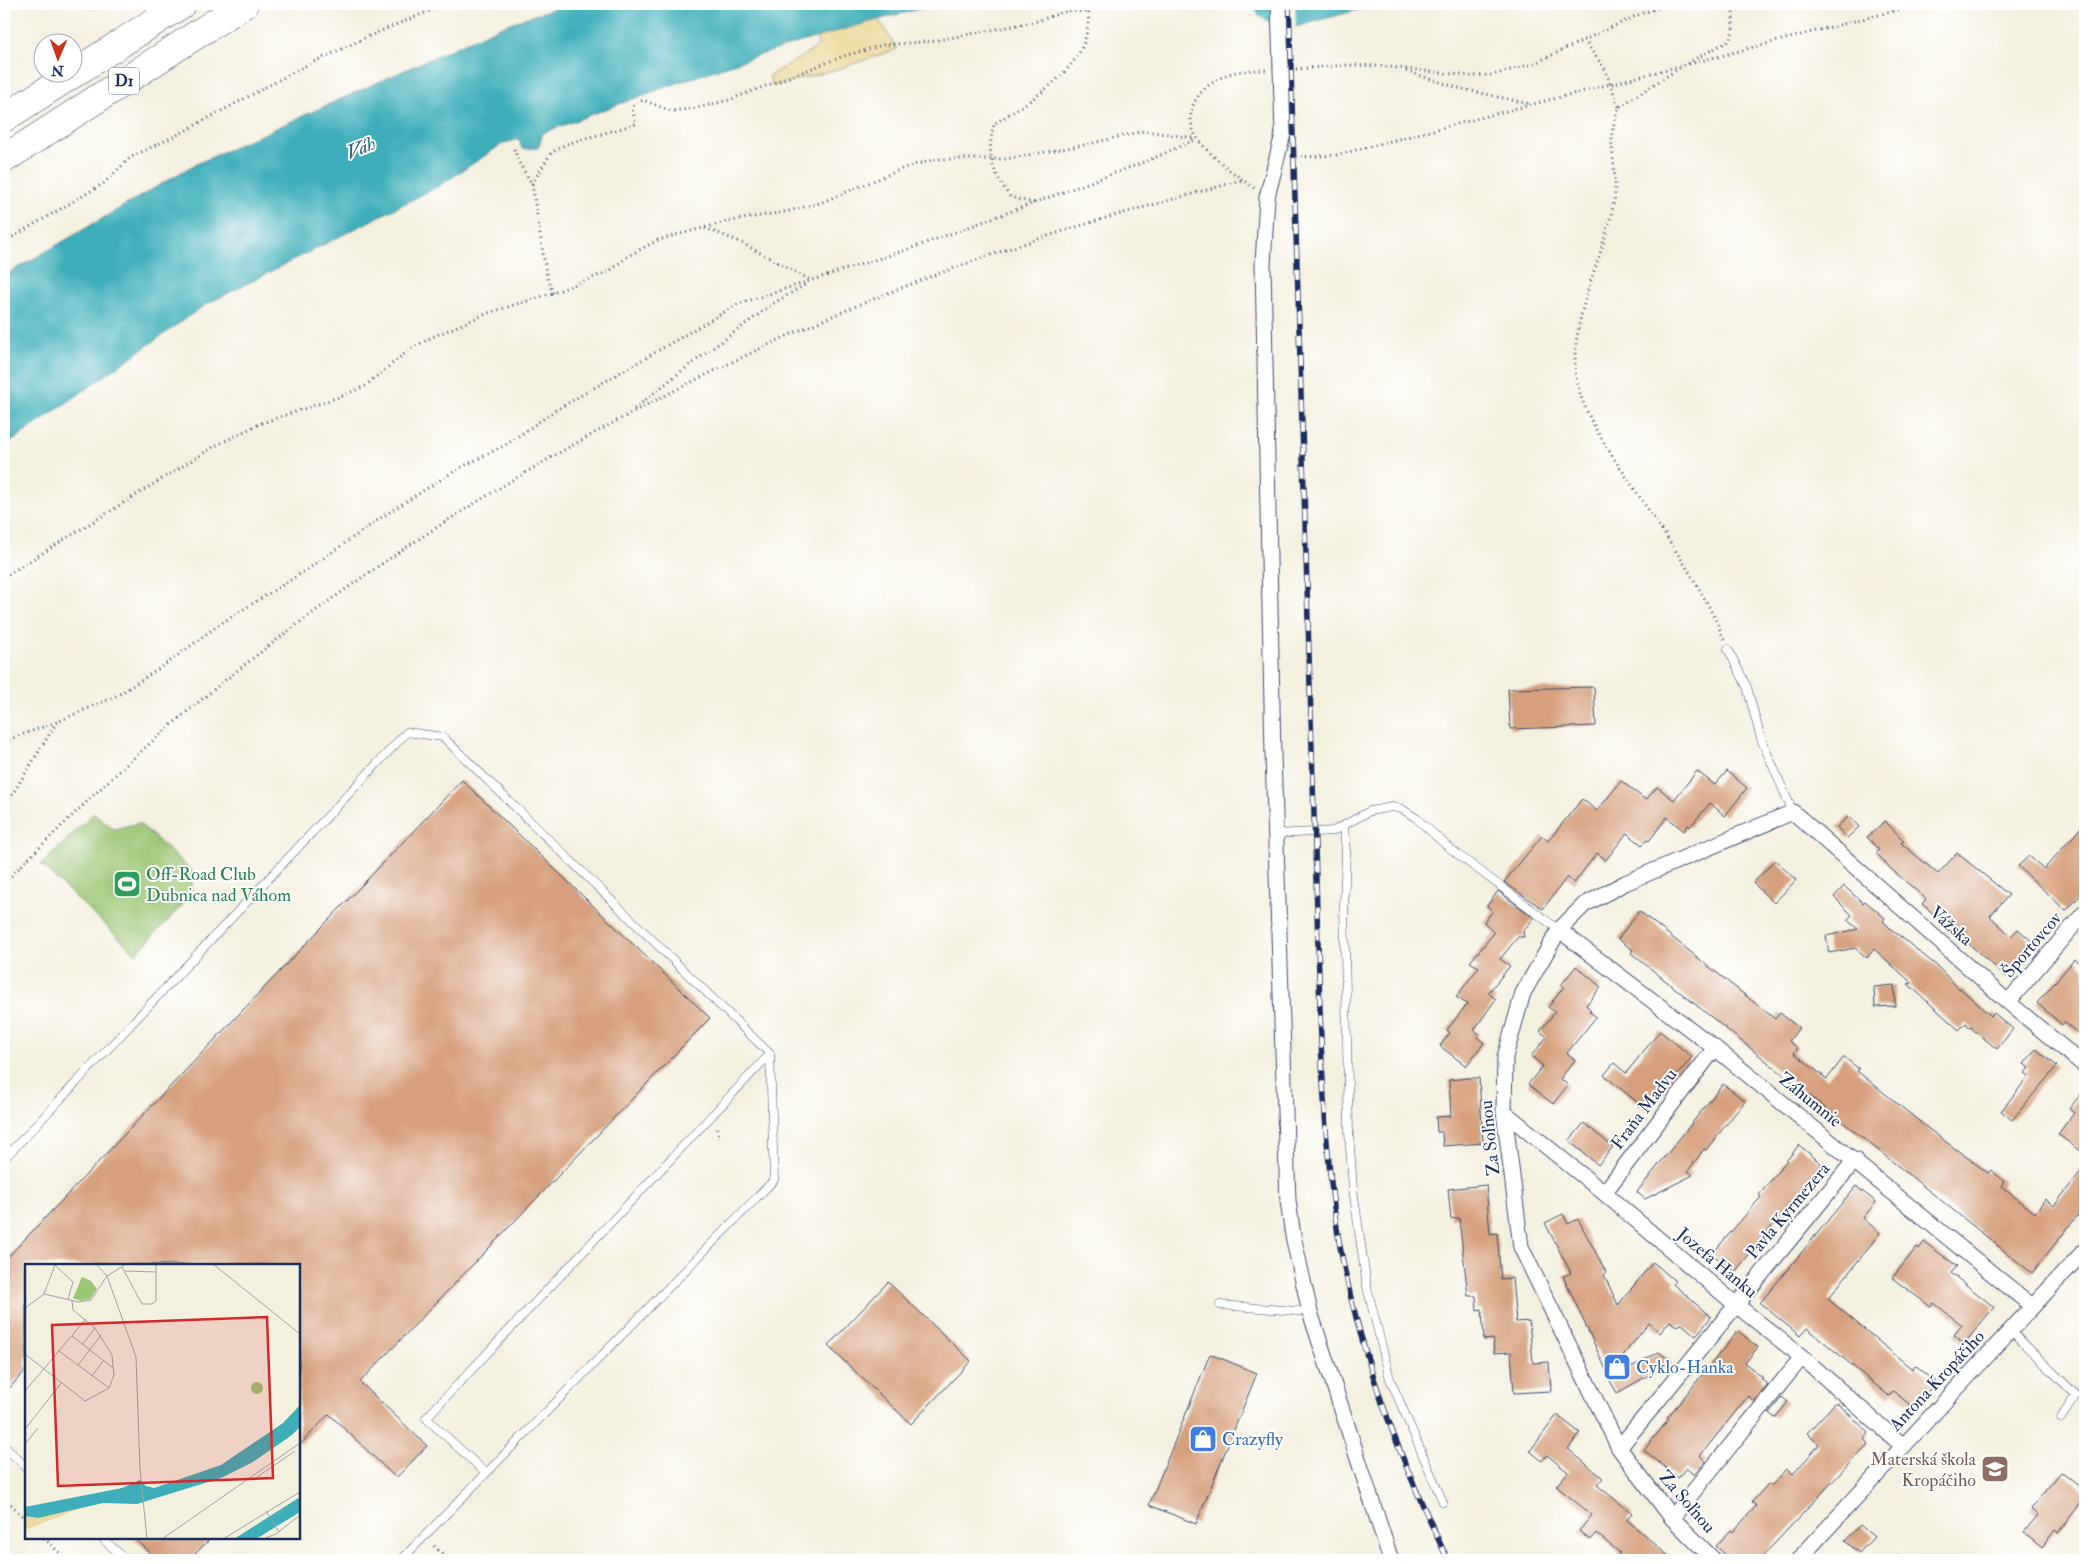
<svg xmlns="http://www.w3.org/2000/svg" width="2089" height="1564" viewBox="0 0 2089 1564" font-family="'IM FELL Double Pica',serif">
<rect width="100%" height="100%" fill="#fff"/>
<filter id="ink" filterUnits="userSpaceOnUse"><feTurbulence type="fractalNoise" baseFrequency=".02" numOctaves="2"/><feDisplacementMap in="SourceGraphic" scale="10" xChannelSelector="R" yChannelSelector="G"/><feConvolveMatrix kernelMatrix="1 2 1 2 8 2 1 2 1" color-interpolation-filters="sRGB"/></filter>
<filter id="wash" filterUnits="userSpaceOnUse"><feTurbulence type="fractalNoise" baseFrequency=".0096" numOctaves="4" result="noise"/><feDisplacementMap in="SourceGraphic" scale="20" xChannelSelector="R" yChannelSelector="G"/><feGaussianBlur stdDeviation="1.12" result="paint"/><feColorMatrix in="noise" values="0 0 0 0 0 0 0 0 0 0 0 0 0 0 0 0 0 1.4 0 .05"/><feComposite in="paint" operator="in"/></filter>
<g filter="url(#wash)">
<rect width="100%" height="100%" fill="#f4f0de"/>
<path fill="#9bc673" stroke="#5b7a68" d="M94,813L114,829L139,823L193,872L191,896L136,954L41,865Z"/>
<path fill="#eeda9e" stroke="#84847e" d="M878,19L897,49L835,70L772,86L769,76L819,46L816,38Z"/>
<path fill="#3eaeba" stroke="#2c6e8c" d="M567,4H940C805,36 672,83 543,133L538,148L522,149L519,139L504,143L439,186L205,305L4,447V276L192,166L507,24Z
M1254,4H1378L1285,30L1259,16Z"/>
<path fill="#f4f0de" d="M1276,4H1295L1296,30L1285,33Z"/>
<g id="blocks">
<path fill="#d6a07c" d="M1594,687L1596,726L1510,729L1508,689Z
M1697,771L1715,785L1727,771L1747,788L1725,816L1710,803L1690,827L1688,825L1684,831L1667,817L1649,841L1647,840L1642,845L1627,833L1606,860L1597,853L1574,883L1567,877L1543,909L1504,882L1542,836L1548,841L1582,799L1597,811L1621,781L1646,800L1657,787L1674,800Z
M462,780L710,1018L360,1382L427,1446L396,1478L329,1414L299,1446V1265H26V1370L4,1394V1261Z
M1849,816L1859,827L1847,838L1837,827Z
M1885,821L1904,841L1901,843L1938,874L1957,853L2009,895L1990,916L2011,936L2018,929L2035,944L2007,977L1922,904L1926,899L1891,869L1876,853L1879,850L1867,837Z
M2085,823V890L2066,911L2018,866L2029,856L2044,869Z
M1775,860L1796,880L1774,903L1753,883Z
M1844,886L1863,903L1865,901L1885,918L1883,921L1891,929L1937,966L1959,989L1960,988L1991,1016L1994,1013L2013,1029L1997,1049L1971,1028L1972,1026L1969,1027L1966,1023L1959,1030L1908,984L1912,983L1874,949L1867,958L1855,948L1829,953L1826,936L1858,929L1847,920L1852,915L1834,897Z
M1498,891L1534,918L1523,931L1524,937H1518L1500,959L1510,966L1488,993L1496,999L1474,1030L1479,1034L1477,1037L1484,1043L1466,1066L1440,1046L1450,1033L1447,1030L1467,1004L1456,997L1479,967L1470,962L1494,933L1484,922L1493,911L1487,906Z
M1639,911L1775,1019L1780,1013L1799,1028L1789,1041L1798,1048L1794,1053L1827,1079L1844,1057L1859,1069L1857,1071L1930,1130L1988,1173L1991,1170L2004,1181L2001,1186L2035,1213L2045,1199L2054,1206L2085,1166V1220L2078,1215L2032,1273L1631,953L1633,950L1618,939Z
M2075,959L2085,968V1024L2078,1033L2064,1022L2062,1025L2037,1003Z
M1576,966L1601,987L1586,1005L1591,1010L1589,1011L1596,1017L1567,1053L1575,1060L1560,1079L1568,1085L1553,1104L1528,1084L1543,1066L1531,1056L1547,1037L1540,1031L1555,1012L1548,1007L1564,987L1561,985Z
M1894,985L1895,1006L1875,1007L1874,987Z
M1660,1031L1692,1057L1648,1111L1604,1075L1614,1063L1626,1073Z
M2036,1049L2057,1066L2012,1120L2001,1111L2029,1076L2025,1073L2029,1068L2024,1064Z
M1468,1078H1479L1483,1143L1443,1146L1442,1132H1437L1436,1117L1451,1116L1449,1080Z
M1723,1084L1745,1101L1706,1150L1704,1149L1688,1171L1693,1175L1645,1199L1637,1192Z
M2085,1089V1155L2058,1134L2074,1113L2069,1109Z
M1584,1123L1613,1147L1598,1165L1569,1141Z
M1799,1145L1822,1164L1735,1272L1712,1254L1761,1197L1759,1195Z
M1486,1185L1490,1234L1497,1233L1501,1279L1512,1278L1516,1322L1529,1321L1533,1363L1549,1362L1551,1391L1514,1393L1511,1352L1494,1353L1493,1339L1484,1340L1482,1309L1477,1310L1476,1296H1468L1459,1218L1451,1219L1448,1189Z
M1856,1186L1876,1202L1863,1218L1880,1233L1828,1299L1912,1369L1915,1365L1936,1382L1914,1408L1893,1391L1889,1396L1807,1328L1800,1336L1760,1303Z
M1563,1214L1568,1224L1578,1219L1606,1272L1604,1275L1618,1305L1653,1262L1675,1281L1673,1284L1711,1317L1696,1336L1682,1324L1677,1326L1670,1321L1660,1333L1649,1323L1608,1374L1563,1276L1571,1273L1545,1223Z
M1924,1242L1957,1266L1951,1273L1994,1307L1964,1344L1954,1335L1962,1325L1934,1303L1931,1307L1892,1278L1917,1247L1919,1249Z
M888,1282L971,1361L911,1424L828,1346Z
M1738,1331L1758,1347L1745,1363L1763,1378L1761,1379L1768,1385L1754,1401L1748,1396L1700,1456L1706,1461L1694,1475L1686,1468L1678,1478L1644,1450L1669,1419L1667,1418Z
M1659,1352L1672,1362L1617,1393L1609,1379Z
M1210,1354L1257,1373L1196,1524L1149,1505Z
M1782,1397L1788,1402L1775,1418L1769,1413Z
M1836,1402L1869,1433L1864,1439L1868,1444L1759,1560H1731L1716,1546L1731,1530L1733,1532L1756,1506L1752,1502L1768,1484L1771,1486L1787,1469L1793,1474L1819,1445L1807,1433Z
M1557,1415L1580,1433L1568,1449L1603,1478L1597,1485L1632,1513L1627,1520L1673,1560H1614L1620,1553L1596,1533L1590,1540L1579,1531L1592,1515L1556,1486L1568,1472L1547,1455L1542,1461L1530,1451Z
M2061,1472L2085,1491V1497L2058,1533L2055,1530L2042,1547L2024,1532L2038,1515L2030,1509Z
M1860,1525L1874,1537L1859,1553L1845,1541Z
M134,1538H211L189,1560H158Z"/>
</g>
</g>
<g filter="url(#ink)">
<use href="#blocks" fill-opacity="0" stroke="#3c4c71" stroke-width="1"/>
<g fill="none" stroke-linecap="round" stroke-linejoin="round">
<defs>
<path id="service" d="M1728,649L1747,687L1761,739L1793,812
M1344,826L1346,853L1344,905L1349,1132L1353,1189L1367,1287L1390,1379L1443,1502
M1276,834L1333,831L1370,811L1392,807L1402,809L1416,818L1448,847L1559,930
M4,1159L407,732L443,737L770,1054L774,1180L401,1560
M1220,1305L1310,1312
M2010,1330L2076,1395L2061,1418
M4,1446L26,1467
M486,1473L426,1418L770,1054
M102,1538L126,1560"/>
<path id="minor" d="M1283,134L1267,197L1263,264L1273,755L1288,1201L1293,1236L1310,1312L1391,1560
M1559,930L1715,1048L2032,1306
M2008,1002L2085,912
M1504,1112L1604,1193L1735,1304L1802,1357L1903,1446
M1604,1193L1715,1048
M1619,1448L1855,1160
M1672,1518L1802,1357
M1714,1560L1672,1518L1619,1448L1521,1247L1504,1112L1505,1057L1523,993L1559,930L1584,905L1625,883L1793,812L2008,1002L2085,1066
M1798,1560L2085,1250"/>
<path id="motorway" d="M4,118L182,4
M4,159L244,4"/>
</defs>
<use href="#service" stroke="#3c4c71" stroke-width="9"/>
<use href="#minor" stroke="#3c4c71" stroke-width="17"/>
<use href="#motorway" stroke="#3c4c71" stroke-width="29"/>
<path stroke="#3c4c71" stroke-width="3" stroke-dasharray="1 4" stroke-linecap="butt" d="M1584,40L1605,69L1619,107
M1689,64L1920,4
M1296,69L1345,65L1380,66L1471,76L1493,75L1535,63L1640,14L1670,4
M1406,71L1458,88L1530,104
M514,149L519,163L532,184L547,278L553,293
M1301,157L1337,155L1680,66
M532,184L551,153L566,144L636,124L632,108L636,103L643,100L671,111L697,108L729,100L844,56L883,45L933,41L1034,22L1067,11L1089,12
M1254,188C1238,177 1205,152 1196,136C1180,107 1204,82 1232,73C1243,70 1256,70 1267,70
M1034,203L1010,197C992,170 986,157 994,124C1023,105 1062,83 1079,53C1088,38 1089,20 1089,4
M705,228L738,241L812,281
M4,242L103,184L131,157L181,133L301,68L369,36L446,4
M634,409L679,373L774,303L805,285
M4,577L215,446L259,424L342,396L365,386L409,350L430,338L488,313L553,293L610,271L628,256L658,240L725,222L789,211L820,203L909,166L937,159H1006L1084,145L1144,131L1195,138
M1724,639C1703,588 1670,542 1639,496C1616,460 1576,410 1575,366C1574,308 1604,256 1614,201C1617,182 1613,163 1612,144C1611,132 1615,119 1619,107L1684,65L1730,40L1733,31V4
M4,741L57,722L118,695L169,662L220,624L308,569L388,513L458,469L507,444L556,410L738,304L912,248L1147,161L1197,139
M4,808L57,722
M4,883C64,823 124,764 189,710C350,575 529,461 718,369C755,351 792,333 830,317C903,286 978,258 1054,234C1116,214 1179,198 1242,180
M717,1128L719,1138
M4,1497L26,1520
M44,1538L67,1560
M434,1546L445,1556
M1897,1560L1900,1552"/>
<use href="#service" stroke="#fff" stroke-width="8"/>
<use href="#minor" stroke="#fff" stroke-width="15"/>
<use href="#motorway" stroke="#fff" stroke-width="28"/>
<defs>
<path id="rail" d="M1289,4L1321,1041C1324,1108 1328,1175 1339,1241C1359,1353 1399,1458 1448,1560"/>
</defs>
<use href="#rail" stroke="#1b2f5e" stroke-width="5.5"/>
<use href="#rail" stroke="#fff" stroke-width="4" stroke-dasharray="11" stroke-linecap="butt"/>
<defs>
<path id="minor-bridge" d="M1279,4L1283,134"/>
</defs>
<use href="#minor-bridge" stroke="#3c4c71" stroke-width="17" stroke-linecap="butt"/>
<use href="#minor-bridge" stroke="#fff" stroke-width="15"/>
</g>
</g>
<defs>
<symbol id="stadium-square" viewBox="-11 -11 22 22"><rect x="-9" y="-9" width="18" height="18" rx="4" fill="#2e9e5b" stroke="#fff"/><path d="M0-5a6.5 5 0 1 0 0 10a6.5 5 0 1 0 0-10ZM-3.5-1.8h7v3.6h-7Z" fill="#fff"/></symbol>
<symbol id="shop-square" viewBox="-11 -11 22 22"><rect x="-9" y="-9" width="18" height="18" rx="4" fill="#3f7fe0" stroke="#fff"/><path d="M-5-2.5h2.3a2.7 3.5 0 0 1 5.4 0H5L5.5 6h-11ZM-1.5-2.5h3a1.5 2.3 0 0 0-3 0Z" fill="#fff"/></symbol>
<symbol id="school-square" viewBox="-11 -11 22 22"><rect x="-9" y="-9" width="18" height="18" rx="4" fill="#8d6e63" stroke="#fff"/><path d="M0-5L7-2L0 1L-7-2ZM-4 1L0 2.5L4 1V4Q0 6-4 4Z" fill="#fff"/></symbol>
</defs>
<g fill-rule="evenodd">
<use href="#stadium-square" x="111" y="868" width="32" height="32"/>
<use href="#shop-square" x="1601" y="1351" width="32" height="32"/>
<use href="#shop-square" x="1187" y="1423" width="32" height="32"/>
<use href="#school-square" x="1979" y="1453" width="32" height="32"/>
</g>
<g text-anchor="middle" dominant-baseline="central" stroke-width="4" stroke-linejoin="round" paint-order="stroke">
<rect fill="#fff" stroke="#5f6d8e" stroke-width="1" x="109" y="67.5" width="30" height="27" rx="4"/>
<g font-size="16" font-weight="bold" fill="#1b2f5e">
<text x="124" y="81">D1</text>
</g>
<g font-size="18" fill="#27864d" stroke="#fff" text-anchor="start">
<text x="146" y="874">Off-Road Club<tspan x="146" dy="21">Dubnica nad Váhom</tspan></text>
</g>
<g font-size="18" fill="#1b2f5e" stroke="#fff">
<text transform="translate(1951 926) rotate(41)">Vážska</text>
<text transform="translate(2032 945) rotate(-49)">Športovcov</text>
<text transform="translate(1810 1100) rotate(39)">Záhumnie</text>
<text transform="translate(1644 1109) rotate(-53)">Fraňa Madvu</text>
<text transform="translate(1490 1138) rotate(-96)">Za Soľnou</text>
<text transform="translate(1788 1211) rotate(-50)">Pavla Kyrmezera</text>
<text transform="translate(1717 1263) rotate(40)">Jozefa Hanku</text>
<text transform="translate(1937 1381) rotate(-47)">Antona Kropáčiho</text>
<text transform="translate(1687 1502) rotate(49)">Za Soľnou</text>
</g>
<g font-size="18" fill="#366cbe" stroke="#fff" text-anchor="start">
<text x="1636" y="1367">Cyklo-Hanka</text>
<text x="1222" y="1439">Crazyfly</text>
</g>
<g font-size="18" fill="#785e54" stroke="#fff" text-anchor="end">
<text x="1976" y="1459">Materská škola<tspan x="1976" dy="21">Kropáčiho</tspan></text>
</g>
<g font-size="19" font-style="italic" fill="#296283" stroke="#fff">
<text transform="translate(361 148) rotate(-22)">Váh</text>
</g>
</g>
<g transform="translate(25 1264)">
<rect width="275" height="275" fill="#f4f0de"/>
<path d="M57,13L66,17L72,25L65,35L56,37L48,34ZM226 124a6 6 0 1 1 12 0a6 6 0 1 1-12 0Z" fill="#9bc673"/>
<path d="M56,244L0,266V252L13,254Z" fill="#eeda9e"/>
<path d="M275,141V163L267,171L228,198L196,214L112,240L78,239L13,254L0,252V243L97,224L115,216L121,222L129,224L196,201L258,159ZM275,233V248L252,262L231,275H209Z" fill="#3eaeba"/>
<path fill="none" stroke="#9da3ab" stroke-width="1" d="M71,0L82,12L111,93L115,205L122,275M188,0L275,70M30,1L48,18L43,35M97,3L117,40H127L131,37V0M100,7L131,8M19,30L30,1M0,44L19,30L54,38L66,36L82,12L101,0M47,72L88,104M57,81L70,64M34,87L84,124M0,90L60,137L84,124L89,111L87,91L70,64L48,46L47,36M53,101L76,71M67,112L78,97M0,127L61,55M0,165L37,118M0,180L13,164M232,213L270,187M241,247L254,268M137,275L275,179M198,275L275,228M238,275L251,270L275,251"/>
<path fill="#d62828" fill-opacity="0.15" stroke="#d62828" stroke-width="2.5" d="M242,53L248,214L33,222L27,61Z"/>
<rect width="275" height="275" fill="none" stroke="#1b2f5e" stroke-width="2.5"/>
</g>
<rect width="2089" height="1564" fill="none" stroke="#fff" stroke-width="20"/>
<g transform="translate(58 58) rotate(182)"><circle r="24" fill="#ffffff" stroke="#a4acbf"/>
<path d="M0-4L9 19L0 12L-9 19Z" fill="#c8321e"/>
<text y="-8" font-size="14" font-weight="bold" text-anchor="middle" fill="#1b2f5e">N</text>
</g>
</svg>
